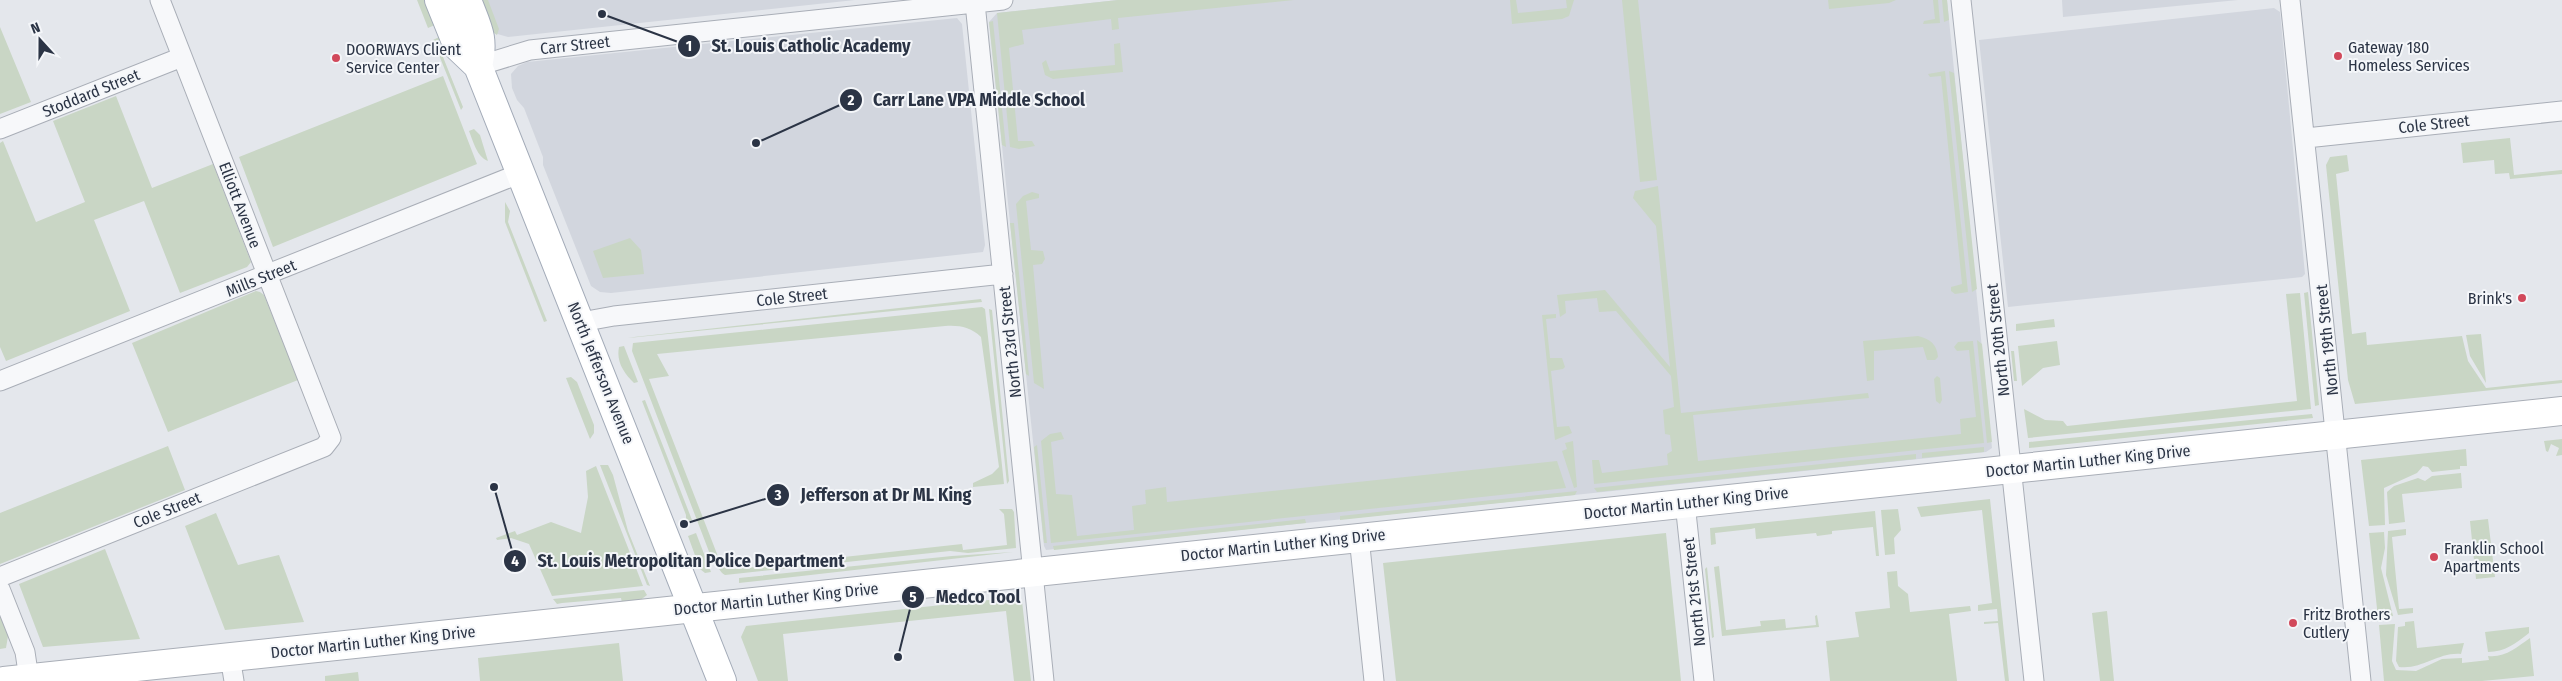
<svg xmlns="http://www.w3.org/2000/svg" width="2562" height="681" viewBox="0 0 2562 681" font-family="'Fira Sans Condensed',sans-serif">
<rect width="100%" height="100%" fill="#e4e7ec"/>
<path fill="#d2d6de" d="M477,0H855L508,37L494,33Z
M1118,0H1947L1992,448L1986,452L1046,550L1044,546L989,22L997,13Z
M2062,0H2238L2063,17Z
M2274,8L2280,12L2305,274L2302,277L2008,307L1979,40Z
M957,18L962,24L985,245L983,252L611,293L600,292L591,286L543,165V157L524,108L517,100L512,88L511,74L518,66L527,62Z"/>
<path fill="#c9d6c5" d="M417,0H427L437,24L428,28Z
M477,0H488L499,29L497,35L490,30Z
M1118,0H1294L1118,18L1119,29L1112,30L1111,19L1022,30L1024,44L1009,48L1018,141H1032L1035,146L1019,149L1010,147L997,13Z
M1510,0H1516L1518,13L1567,8L1566,0H1574L1569,16L1562,19L1512,24Z
M1622,0H1638L1657,180L1640,182Z
M1828,0H1896L1889,3L1829,9Z
M1933,0H1938L1940,23L1923,24L1924,21L1935,19Z
M1942,0H1947L1949,20L1944,22Z
M993,21L1006,147L1002,145L989,22Z
M0,27L31,102L0,114Z
M439,37V47L463,107L461,110L433,40Z
M1120,43L1123,72L1053,79L1045,75L1042,63L1046,60L1050,71L1115,65L1114,44Z
M1945,71L1968,292L1955,294L1951,291V287L1962,284L1941,76L1930,77L1928,74Z
M1949,71L1954,73L1977,289L1972,292Z
M443,76L477,164L273,247L239,157Z
M116,96L152,188L213,164L251,262L247,267L180,293L144,201L94,220L130,311L6,361L0,347V143L3,141L36,222L85,202L53,121Z
M474,129L480,135L488,161C477,157 473,141 469,131Z
M2510,138L2514,175L2562,170V174L2510,179L2509,173L2495,174L2494,160L2463,163L2461,143Z
M2347,155L2349,171L2336,174L2352,334L2366,332L2367,345L2462,336L2468,361L2486,388L2562,380V383L2355,404L2348,380L2326,165L2330,157Z
M1658,186L1681,413L1868,393L1869,398L1693,415L1698,461L1961,434L1960,419L1976,417L1969,350L1957,351L1954,347L1958,342L1973,341L1984,443L1594,484L1592,460H1599L1602,473L1668,465L1667,454L1672,451L1670,435L1665,434L1663,410L1674,407L1671,376L1616,311L1599,312L1597,298L1565,301L1566,313L1560,317L1557,295L1605,290L1670,367L1656,226L1633,198L1635,191Z
M1032,192L1039,194V198L1026,201L1031,250L1043,251L1045,259L1042,264L1033,265L1044,389L1034,383L1016,204L1023,196Z
M505,202L510,211L508,222L547,321L544,322L505,222Z
M1010,223H1014L1029,376L1026,374Z
M630,238L641,250L644,274L603,278L593,251Z
M256,291L260,292L264,295L298,380L168,432L132,343Z
M2308,292L2319,405L2315,406L2304,293Z
M2300,293L2311,409L2028,438L2024,409L2045,420L2063,421L2067,426L2297,401L2286,294Z
M981,299L982,302L628,338L634,337Z
M982,307L985,309L1004,484L973,487V483L992,474L999,467L981,337C971,327 959,325 945,326L657,354L669,376L649,379L719,559L726,566L736,569L962,544L963,550L1007,545L1004,514L999,509H1012L1014,512L1016,548L968,553L950,551L725,575C719,572 719,566 713,562L632,351L633,343Z
M989,309L992,310L1009,481L1007,484Z
M1556,314V318L1546,319L1550,358H1562L1565,367L1563,369L1551,371L1557,427L1569,426L1572,433L1555,440L1542,315Z
M2054,319L2055,327L2016,331V324Z
M2481,334L2486,383L2470,356L2466,335Z
M1918,336C1930,339 1937,344 1938,357L1935,360H1927L1923,347L1874,351V380L1867,381L1863,341Z
M1977,340L1982,344L1992,442L1987,443Z
M2057,341L2060,365L2043,368L2022,386L2018,346Z
M624,346L638,382L634,383C624,373 616,362 619,347Z
M2011,351H2014L2017,381H2014Z
M1937,376L1940,378L1942,400L1940,404L1936,401L1934,379Z
M571,377L577,382L594,425V433L590,439L566,378Z
M645,400L692,520L686,523V515L642,401Z
M2312,414L2313,418L2029,448V442Z
M1061,432L1064,439L1051,442L1056,494L1072,495L1077,536L1134,530L1132,506L1146,504L1145,490L1166,487L1167,502L1557,461L1566,488L1051,543L1041,441L1050,434Z
M2562,439V455L2556,456L2559,448L2551,444L2548,452L2546,451L2544,441Z
M1573,441L1577,487L1574,488L1562,451L1567,449L1565,443Z
M1037,445L1047,543H1044L1034,447Z
M168,446L185,490L0,564V513Z
M1984,447V452L1922,458V453Z
M2466,449L2467,466H2460V469L2432,472L2428,467L2423,466L2417,473L2384,488L2385,525L2369,526L2361,460Z
M1916,454V459L1597,492L1594,488Z
M600,465H608L613,475L628,531L650,586L647,585Z
M596,466L643,586L552,596L529,544L511,538L497,540L496,538L515,531L517,535L551,522L581,533L588,497L586,471Z
M2461,473L2462,488L2402,494L2405,522L2389,524L2387,492L2394,486L2418,478L2425,481L2432,476Z
M1577,491L1575,495L1340,520V516Z
M1990,499L2009,681H2005L1998,623L1984,624V622L1998,621L1997,609L1978,611V605L1992,603L1982,510L1921,517L1917,507Z
M1898,509L1901,530L1894,538L1895,554L1885,555L1881,510Z
M1875,511L1879,556H1876L1873,527L1832,531V534L1817,536L1816,533L1756,539L1755,528L1751,529L1715,533L1716,544L1711,545L1710,528Z
M216,513L238,565L279,555L304,622L225,630L185,526Z
M1305,519L1306,523L1054,550L1053,546Z
M2488,519L2495,577L2476,579L2470,521Z
M2406,529V535L2392,537L2399,609L2413,608V613L2398,615L2386,575L2388,531Z
M2384,532L2385,548L2381,568L2393,616L2378,618L2369,533Z
M696,533L711,572L705,573L700,569L688,536Z
M1666,533L1681,681H1396L1383,563Z
M105,549L140,639L43,647L19,584Z
M1013,552L739,583V578L952,556Z
M1719,566L1726,630L1761,626L1760,621L1785,619L1786,628L1816,625L1815,616L1817,615L1819,627L1722,636L1714,567Z
M1707,567L1714,637L1712,638L1705,569Z
M1897,571L1898,586L1908,594L1910,612L1970,606L1971,611L1949,614L1957,681H1830L1826,641L1859,637L1855,612L1890,608L1887,572Z
M644,590L647,595L639,601L622,603L621,598L562,603L557,604L553,599Z
M998,599L1005,603L1022,601L1031,681H1014L1006,611L783,634L788,681H758L741,637L746,626Z
M2107,611L2114,681H2100L2092,613Z
M0,616L8,636L6,648L0,649Z
M2414,621L2417,648L2464,643L2461,654C2438,652 2422,670 2399,667L2396,661L2398,627L2405,626V622Z
M2395,624L2392,661L2396,670L2416,671L2442,659L2462,658V663L2489,660L2488,656C2505,658 2517,647 2530,638L2534,676L2482,681H2384L2379,625Z
M2529,627V633C2516,643 2505,652 2488,652L2485,632Z
M619,643L623,681H480L478,658Z
M358,672L359,681H325V676Z"/>
<g fill="none" stroke-linecap="round" stroke-linejoin="round">
<defs>
<path id="minor" d="M1961,0L2034,681
M2290,0L2361,681
M975,3L1044,681
M478,66L530,50L1003,0
M0,129L182,57
M2306,138L2562,111
M581,322L614,316L1003,274
M0,381L521,173
M1685,503L1704,681
M1359,537L1374,681
M0,577L324,447L331,438L160,0
M0,589L25,652L29,679
M230,657L234,681"/>
<path id="secondary" d="M4,681L2562,411"/>
<path id="primary" d="M439,0L458,47L478,66L722,681
M467,0C477,27 485,37 478,66"/>
</defs>
<use href="#minor" stroke="#a9aeb7" stroke-width="21"/>
<use href="#secondary" stroke="#a9aeb7" stroke-width="30"/>
<use href="#primary" stroke="#a3abb8" stroke-width="30"/>
<use href="#minor" stroke="#f7f8fa" stroke-width="19"/>
<use href="#secondary" stroke="#fff" stroke-width="28"/>
<use href="#primary" stroke="#fff" stroke-width="28"/>
</g>
<g fill="#d1495b" stroke="#f4f6f9" stroke-width="2">
<circle cx="2338" cy="56" r="5"/>
<circle cx="336" cy="58" r="5"/>
<circle cx="2522" cy="298" r="5"/>
<circle cx="2434" cy="557" r="5"/>
<circle cx="2293" cy="623" r="5"/>
</g>
<g text-anchor="middle" dominant-baseline="central" stroke-width="4" stroke-linejoin="round" paint-order="stroke">
<g font-size="16" fill="#2b3445" stroke="#f4f6f9">
<text transform="translate(575 45) rotate(-6)">Carr Street</text>
<text transform="translate(91 93) rotate(-22)">Stoddard Street</text>
<text transform="translate(2434 124) rotate(-6)">Cole Street</text>
<text transform="translate(240 205) rotate(69)">Elliott Avenue</text>
<text transform="translate(261 278) rotate(-22)">Mills Street</text>
<text transform="translate(792 297) rotate(-6)">Cole Street</text>
<text transform="translate(1998 340) rotate(-96)">North 20th Street</text>
<text transform="translate(2327 340) rotate(-96)">North 19th Street</text>
<text transform="translate(1010 342) rotate(-96)">North 23rd Street</text>
<text transform="translate(601 373) rotate(68)">North Jefferson Avenue</text>
<text transform="translate(2088 461) rotate(-6)">Doctor Martin Luther King Drive</text>
<text transform="translate(1686 503) rotate(-6)">Doctor Martin Luther King Drive</text>
<text transform="translate(167 510) rotate(-22)">Cole Street</text>
<text transform="translate(1283 545) rotate(-6)">Doctor Martin Luther King Drive</text>
<text transform="translate(1694 592) rotate(-96)">North 21st Street</text>
<text transform="translate(776 599) rotate(-6)">Doctor Martin Luther King Drive</text>
<text transform="translate(373 642) rotate(-6)">Doctor Martin Luther King Drive</text>
</g>
<g font-size="16" fill="#2b3445" stroke="#f4f6f9" text-anchor="start">
<text x="2348" y="47">Gateway 180<tspan x="2348" dy="18">Homeless Services</tspan></text>
<text x="346" y="49">DOORWAYS Client<tspan x="346" dy="18">Service Center</tspan></text>
<text x="2512" y="298" text-anchor="end">Brink's</text>
<text x="2444" y="548">Franklin School<tspan x="2444" dy="18">Apartments</tspan></text>
<text x="2303" y="614">Fritz Brothers<tspan x="2303" dy="18">Cutlery</tspan></text>
</g>
</g>
<path fill="none" stroke="#2b3445" stroke-width="2" d="M602 14L689 46M756 143L851 100M684 524L778 495M494 487L515 561M898 657L913 597"/>
<g fill="#2b3445" stroke="#f4f6f9" stroke-width="2">
<circle cx="602" cy="14" r="5"/>
<circle cx="756" cy="143" r="5"/>
<circle cx="684" cy="524" r="5"/>
<circle cx="494" cy="487" r="5"/>
<circle cx="898" cy="657" r="5"/>
<circle cx="689" cy="46" r="12"/>
<circle cx="851" cy="100" r="12"/>
<circle cx="778" cy="495" r="12"/>
<circle cx="515" cy="561" r="12"/>
<circle cx="913" cy="597" r="12"/>
</g>
<g font-size="15" text-anchor="middle" font-weight="bold" fill="#fff">
<text x="689" y="51">1</text>
<text x="851" y="105">2</text>
<text x="778" y="500">3</text>
<text x="515" y="566">4</text>
<text x="913" y="602">5</text>
</g>
<g font-size="18" text-anchor="middle" font-weight="bold" fill="#2b3445" stroke="#f4f6f9" stroke-width="4" stroke-linejoin="round" paint-order="stroke">
<text x="811" y="52">St. Louis Catholic Academy</text>
<text x="979" y="106">Carr Lane VPA Middle School</text>
<text x="886" y="501">Jefferson at Dr ML King</text>
<text x="691" y="567">St. Louis Metropolitan Police Department</text>
<text x="978" y="603">Medco Tool</text>
</g>
<g transform="translate(40 40) rotate(339)" stroke="#f4f6f9" stroke-width="4" paint-order="stroke">
<path d="M0-4L9 19L0 12L-9 19Z" fill="#2b3445"/>
<text y="-8" font-size="14" font-weight="bold" text-anchor="middle" fill="#2b3445">N</text>
</g>
</svg>
